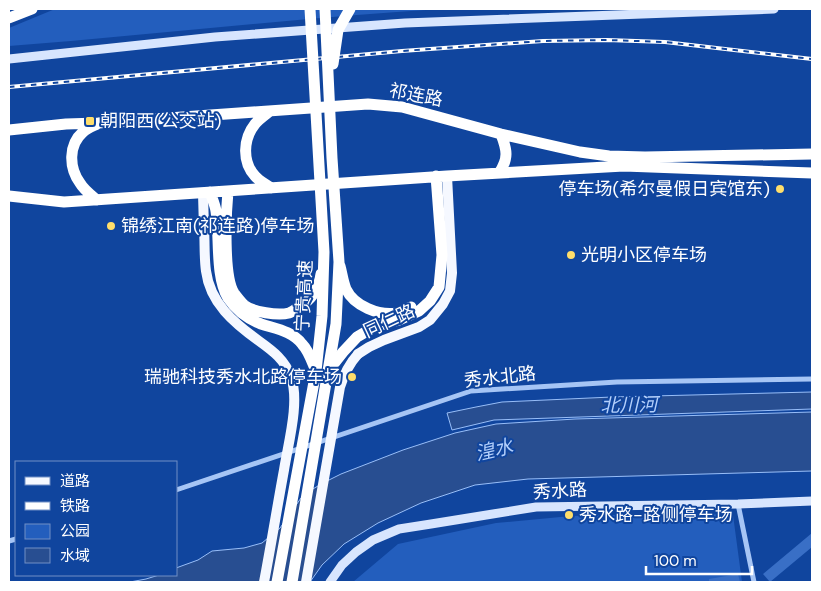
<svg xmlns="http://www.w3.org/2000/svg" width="821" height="591" viewBox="0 0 821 591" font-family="'DM Sans','Noto Sans SC',sans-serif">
<rect width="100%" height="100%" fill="#10459e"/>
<path fill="#235ebd" d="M55,9H440C296,18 153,35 9,46V28Z
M692,513L733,515L742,582H353L398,544L496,523L571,516Z"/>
<path fill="#284e91" stroke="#98bef8" d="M812,392V409L494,420L452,430L447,413L476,407L502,402L612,397Z
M812,412V471L528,479L475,485L421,503L378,523L344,544L322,565L310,582H130L146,579L159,575H176V568L198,560L212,551L244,548L262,543L280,528L301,498L306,493L323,483L341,474L403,450L455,433L496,424L575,419Z"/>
<path fill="#396fc6" d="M812,533V547L770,582L763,574Z
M738,574L740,582H709V579Z"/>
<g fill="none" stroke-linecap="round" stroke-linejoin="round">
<path stroke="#a6c5f5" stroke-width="5" d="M176,490L471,391L617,382L812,379
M738,504L754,582
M9,541L16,539"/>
<path stroke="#d7e5fe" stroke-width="9" d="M9,59L215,37L405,23L774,9
M330,582L342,565L356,552L373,540L399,529L431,524L536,507L738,504L812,501"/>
<path stroke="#f5f8ff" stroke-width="10" d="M203,193L204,229
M358,354L369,347L384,340L419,327L430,320L443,304L450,291L452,273L447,176"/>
<path stroke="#fff" stroke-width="11" d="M9,18L32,9
M270,111C265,115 259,119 255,124C243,139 242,162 255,176C259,181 266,184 271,188
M97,124C93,126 87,128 83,132C68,145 69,168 80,183C84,190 91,195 97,200
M9,130L66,124L98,123L368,104L402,107L501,134L580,152L609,156L645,157L812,154
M499,173C509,158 507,150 501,134
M228,191C226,212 223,276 234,293C237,297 241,302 244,305C253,312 278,316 289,313C292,312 296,309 299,307C311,300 319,288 321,274
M210,192C212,198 215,205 216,211C220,236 215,276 228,298C236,310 248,319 261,324C276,329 292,331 302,344C309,351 312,362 316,371
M9,196L64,202L447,176L624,166L812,173
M340,266C342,273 343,282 346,289C354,306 379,316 397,313C402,312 407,309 411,307
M328,371L343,352L357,337L374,327L399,320L419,311L430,301L439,287L442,255L436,176"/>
<defs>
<path id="rail" d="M9,87L402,51L543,41L607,40L665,42L812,59"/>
</defs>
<use href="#rail" stroke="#fff" stroke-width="4"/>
<use href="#rail" stroke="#10459e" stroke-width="2" stroke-dasharray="5.5" stroke-linecap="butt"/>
<path stroke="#f5f8ff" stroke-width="10" d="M204,229C205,243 204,257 206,271C210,303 234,323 259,341C273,351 285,360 291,377C300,402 288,444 284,470C277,508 271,545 264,582
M306,582L340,387C344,374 349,364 358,354"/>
<path stroke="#fff" stroke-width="11" d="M333,64L338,30L350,9
M277,582L316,371L322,316L324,252L310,9
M292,582L336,324L339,262L332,158L325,9"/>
</g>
<g fill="#ffde6b" stroke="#10459e" stroke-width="2">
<rect x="85" y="116" width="10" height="10" rx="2.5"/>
<circle cx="780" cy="189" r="5"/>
<circle cx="111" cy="226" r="5"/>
<circle cx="571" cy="255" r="5"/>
<circle cx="352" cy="377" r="5"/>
<circle cx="569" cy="515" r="5"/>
</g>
<g text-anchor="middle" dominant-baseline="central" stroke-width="4" stroke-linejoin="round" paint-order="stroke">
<g font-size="18" fill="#fff" stroke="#10459e">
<text transform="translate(416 95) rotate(11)">祁连路</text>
<text transform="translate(304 296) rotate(-87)">宁贵高速</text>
<text transform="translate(389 321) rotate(-25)">同仁路</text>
<text transform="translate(500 377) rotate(-6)">秀水北路</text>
<text transform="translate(560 491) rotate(-3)">秀水路</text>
</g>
<g font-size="18" fill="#fff" stroke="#10459e" text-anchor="start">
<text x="100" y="121">朝阳西(公交站)</text>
<text x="770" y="189" text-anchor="end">停车场(希尔曼假日宾馆东)</text>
<text x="121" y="226">锦绣江南(祁连路)停车场</text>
<text x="581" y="255">光明小区停车场</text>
<text x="342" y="377" text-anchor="end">瑞驰科技秀水北路停车场</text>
<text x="579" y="515">秀水路-路侧停车场</text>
</g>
<g font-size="19" font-style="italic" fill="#b3cffb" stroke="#10459e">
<text transform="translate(629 405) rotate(-1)">北川河</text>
<text transform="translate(494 450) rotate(-13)">湟水</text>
</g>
</g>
<rect width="821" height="591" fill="none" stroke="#ffffff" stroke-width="20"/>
<rect x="15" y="461" width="162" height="115" fill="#10459e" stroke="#708fc5"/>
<rect x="25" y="477" width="25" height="8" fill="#f5f8ff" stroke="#708fc5"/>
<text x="60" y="486" font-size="15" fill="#ffffff">道路</text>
<rect x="25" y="502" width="25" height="8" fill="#ffffff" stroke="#708fc5"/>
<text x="60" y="511" font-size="15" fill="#ffffff">铁路</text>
<rect x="25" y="524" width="25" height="15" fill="#235ebd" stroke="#708fc5"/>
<text x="60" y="536" font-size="15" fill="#ffffff">公园</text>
<rect x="25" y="548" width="25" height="15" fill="#284e91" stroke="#708fc5"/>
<text x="60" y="561" font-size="15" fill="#ffffff">水域</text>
<path d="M646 566v8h106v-8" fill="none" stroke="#ffffff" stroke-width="2.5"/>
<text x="654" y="566" font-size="15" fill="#ffffff" stroke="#10459e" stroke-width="4" paint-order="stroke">100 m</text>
</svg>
